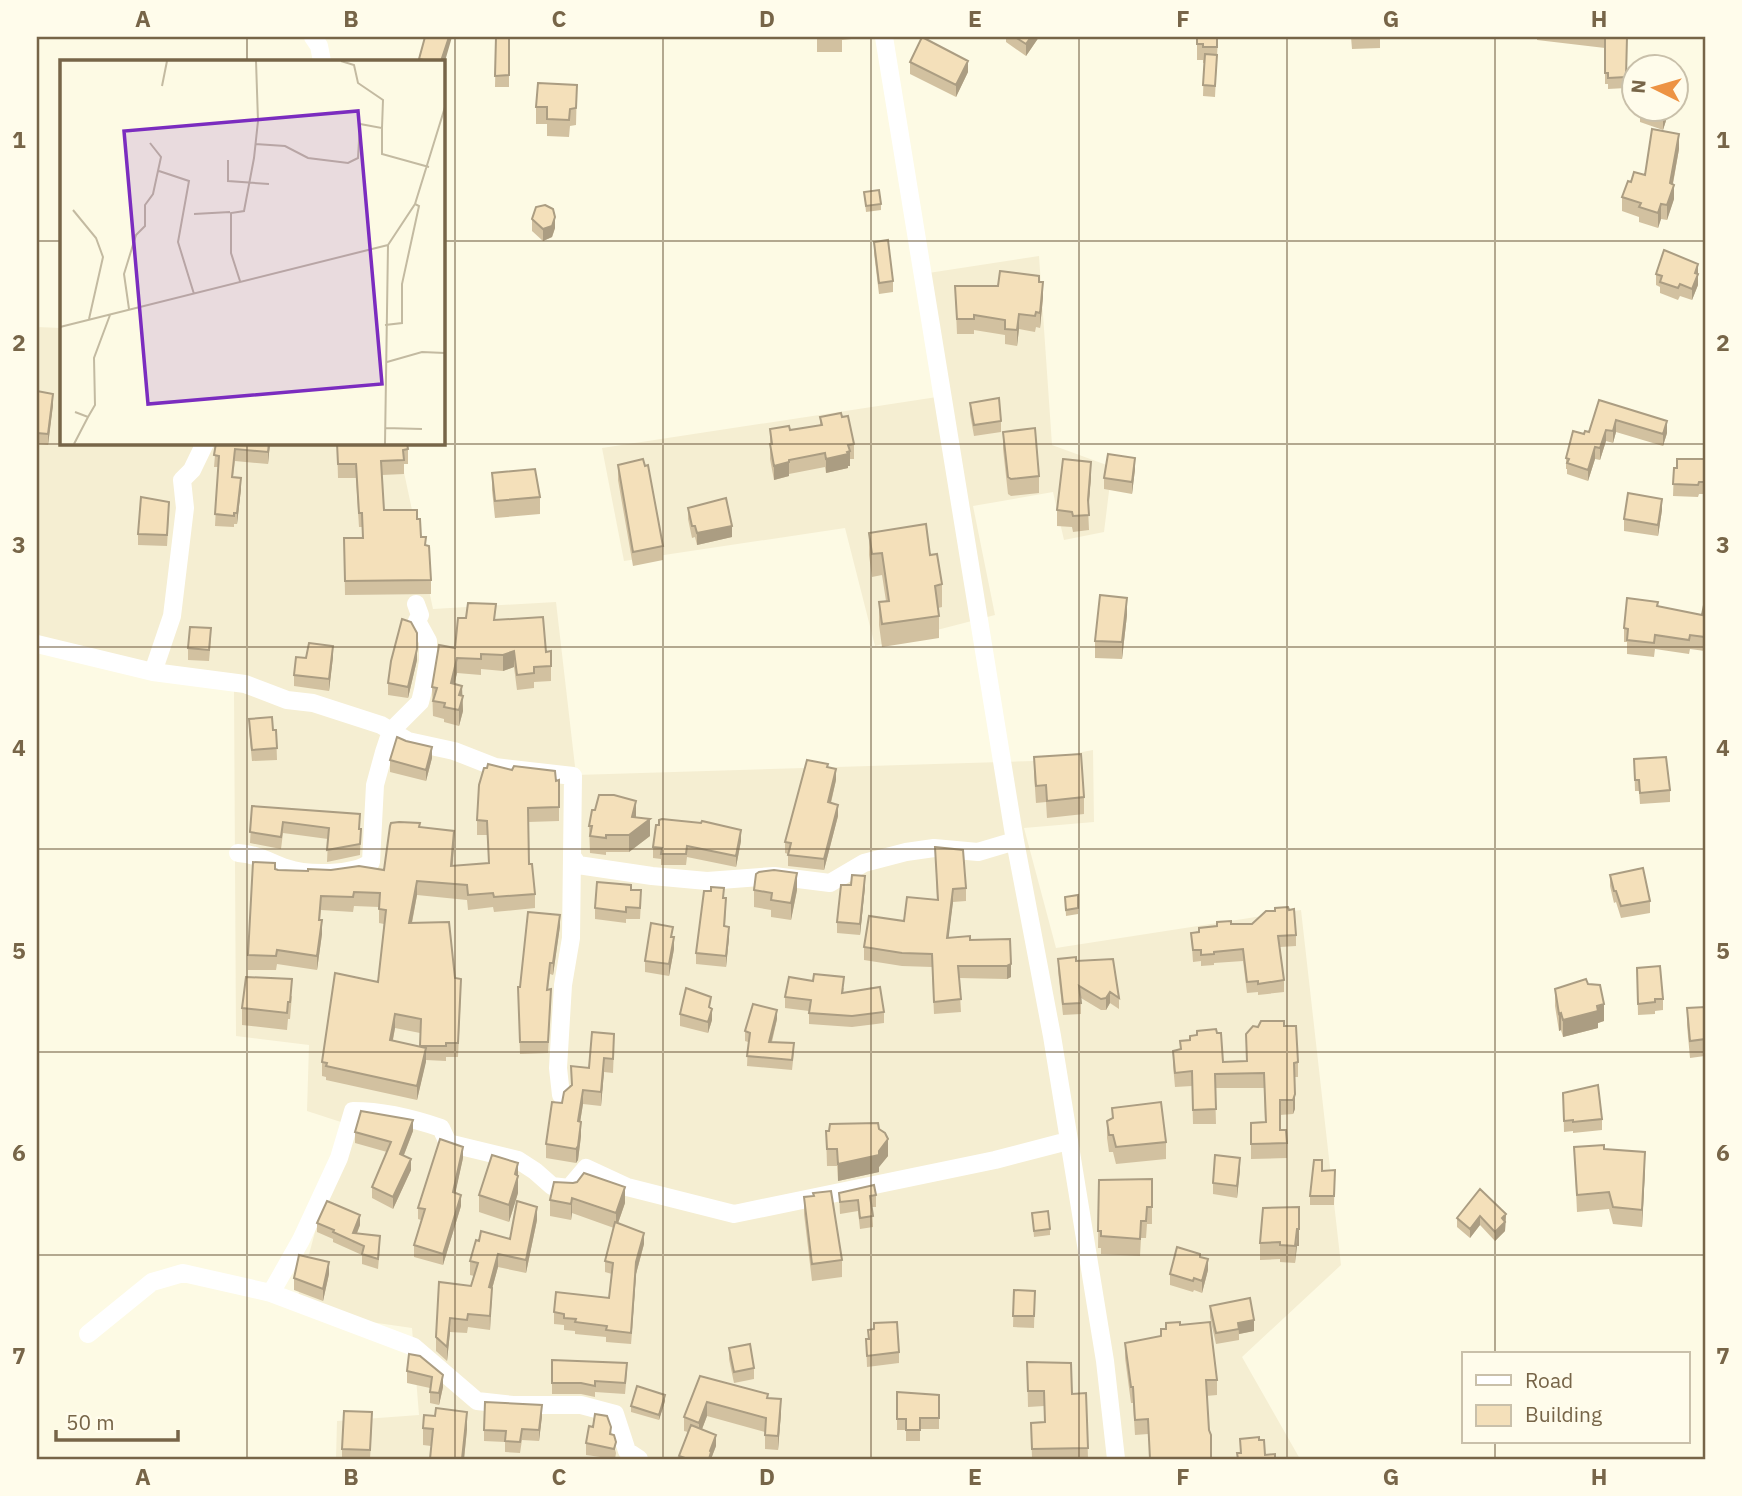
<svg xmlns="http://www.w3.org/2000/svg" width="1742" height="1496" viewBox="0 0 1742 1496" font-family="'IBM Plex Sans',sans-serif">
<rect width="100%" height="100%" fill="#fdfae4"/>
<path fill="#f5eed2" d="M1039,256L1052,445L1112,467L1104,532L1064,540L1053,492L973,506L995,615L875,646L845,528L624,561L602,448L937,397L922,274Z
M37,327L61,328V443L398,444L433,609L556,602L576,775L1034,761L1093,750L1094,822L1024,828L1056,948L1301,910L1341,1265L1242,1357L1300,1459H336L337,1421L419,1415L412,1328L294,1311L344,1123L307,1111L309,1045L236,1036L234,691L37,643Z"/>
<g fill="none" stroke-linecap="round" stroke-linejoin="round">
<path stroke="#fff" stroke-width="18" d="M313,37L319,46L322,61
M884,37L1015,841L1052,1036L1105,1361L1116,1459
M37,644L153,672L245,684L287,700L313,703L381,725L408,741L454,751L495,767L573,776L572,856L578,865L652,876L707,881L774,876L830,883L864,863L906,852L934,848L978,852L1015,841
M153,672L172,616L185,508L182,480L192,470L205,443
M238,853C257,854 269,862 286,868C306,875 354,876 371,862L375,785L384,752L391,731L420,702L423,690L428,661V641L417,621L420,615L416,604
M561,1095L558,1068L563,985L571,938L572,856
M271,1293L301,1240L339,1158L353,1111C383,1111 412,1118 441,1128L448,1143L518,1160L535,1171L552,1186L569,1188L586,1168L627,1187L734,1214L995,1160L1068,1141
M88,1334L152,1282L183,1273L271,1293L414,1347L477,1401L513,1405H581L615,1414L627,1451L639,1459"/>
</g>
<path fill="#d2c1a0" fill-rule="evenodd" d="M496,37H509V87H495Z
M817,37H861V38L842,40V52H817Z
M1006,37H1039L1026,56L1006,42Z
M1197,37H1218L1215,97L1203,96L1204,63H1203V60H1197Z
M1351,37H1380V48L1352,49Z
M1537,37H1627L1626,88L1608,89V84H1605V48L1537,40Z
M910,62L968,72L956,97L910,74Z
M577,85L576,125L570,126L569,137L547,136V124H536V107Z
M1670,108L1663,130L1640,122V110Z
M1679,149L1673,184L1674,199L1667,220L1661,219L1658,228L1639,222V217L1622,211V197L1631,182L1645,175Z
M864,192L881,204V210L866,212Z
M532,219L555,228L552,237L543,241L532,231Z
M874,242L893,281V292L879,294L874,253Z
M1698,264V285L1692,300L1680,296L1678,300L1660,293V287L1656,285V274Z
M1039,282L1043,297L1040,328L1036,327L1035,332L1019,329L1017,346L1005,344V335L974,330V334H957L955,286H998Z
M37,391L53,405L48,445L37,444Z
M1599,400L1667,433L1663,446L1616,432L1613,443L1606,441L1600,460L1595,459L1588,481L1567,474V469H1566V458L1584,434L1589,432Z
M970,403L1001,421V432L974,436L970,414Z
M820,417H842L854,444V459H850V466H848V468L826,473L825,467L789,474V476L774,480L770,459V429L790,430L820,425Z
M1003,432L1039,476V493L1011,496L1008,494L1003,449Z
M216,443H270L268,464L235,461L233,477L241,489L237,524H234V527L215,526L218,467H214Z
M337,443L408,449V464H404V474L382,475L384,510L417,519L421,537L426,546L431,580V594L345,595L344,538H362V527H359L356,478H338Z
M1705,459V494H1699L1698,497L1673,496L1674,468H1677Z
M618,465L663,546V560L633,566L618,480Z
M1135,469L1132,494L1104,489V478Z
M492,473L540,497V514L495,518L492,490Z
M1091,477L1088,508L1089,530L1073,532L1072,527L1057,526V510Z
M688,508L732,537L697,545L695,537L692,538L688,519Z
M1662,510L1658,536L1624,531V519Z
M169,513L167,546L138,545V534Z
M869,533L930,555L942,584V607L938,608L939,616V638L882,647L879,625V602L886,601L882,575L872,577L869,555Z
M1705,605V651L1690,649L1689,654L1655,649L1654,657L1627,654V642H1624V628L1658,607L1702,615Z
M1127,615L1122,659L1095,658V641Z
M496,620L546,652L551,651V681L534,682V688L517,690L514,667L503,671L481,669V675L457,673L454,684L462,696L463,711L459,726L444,722V719L433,716L432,687L455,648Z
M211,639L209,661L188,660V648Z
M333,657L329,691L294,686V675L306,658Z
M417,660L408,698L388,695V683Z
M249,719L273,730H276L277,760L252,761L249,730Z
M1034,757L1084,797V814L1047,818L1046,802L1036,803L1034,774Z
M432,758L426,781L390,772V760Z
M1634,759L1670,790V802L1640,804L1639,791H1635Z
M512,770L556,781L559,780V821L528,822L529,864L535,894V908L494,912L493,907L468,910L467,900L417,895L412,923L455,978L461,993L458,1057H446V1061L426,1060L417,1100L326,1080V1077L322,1076V1062L378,982L384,924L379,923V907L354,906L353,912L321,910L320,920L322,934L317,970L277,964L276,970H248V955L275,869L278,870L308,871L384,870L420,827L454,846L453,866L489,863L487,835H477V820ZM395,1028L420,1033V1047L393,1040Z
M836,780L831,803L838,816L824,870L788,866V854L785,853V842Z
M252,806L361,829L360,855L327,862L328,839L283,833L281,849L250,843Z
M636,818L650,836L629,852H606V855L590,853L589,826Z
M741,841L736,867L687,857L686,865H661V859L653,858V847Z
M935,847L966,888V901L953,902L948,938L970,940L1010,939L1011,977L1007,979L959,978L961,1012L934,1014L932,967L902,966L864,960V947L937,900Z
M1610,875L1650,901V913L1621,918L1616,902L1614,903L1610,886Z
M865,887L860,935L837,933V922Z
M631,890L641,902L640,919H626V923L595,919V908Z
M754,890H797L791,920L771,917V910L754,907Z
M1078,895V914L1066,916L1065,897Z
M724,898L726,909L725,927L729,938L726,967L696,964V953Z
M1231,924L1296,935V946L1280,947L1284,980V992L1258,995V992L1247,993L1243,961L1214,963V965L1201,966V961L1193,962L1191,933Z
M560,926L553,975L550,974L548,990L551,1001L548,1053L520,1054L518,987H520Z
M673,937L674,949L669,976L645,972V961Z
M1058,959L1076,961L1119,998V1009L1110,1003L1106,1010H1101L1081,998V1014L1063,1015L1058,971Z
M1637,968L1663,999V1010L1655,1011V1014L1638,1015Z
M1588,984L1604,1021L1598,1023V1028L1563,1037L1561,1030L1559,1031L1555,1006V989Z
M844,988L843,993L884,1012V1023L852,1027L809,1024V1011L785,1008V997Z
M292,996L290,1019H288L287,1030L242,1025V1008Z
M1705,1007V1056L1690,1058L1687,1025V1008Z
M711,1008L712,1020L708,1033L680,1026V1014Z
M777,1019L772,1042L794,1052L792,1070L747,1066L748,1042L745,1041V1031Z
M1284,1026L1298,1062V1077H1295V1109L1293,1114L1280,1115V1130L1287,1143V1158L1251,1159V1123L1265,1122L1264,1088H1215L1216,1124H1193L1192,1086L1175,1087L1173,1065V1051L1180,1049V1041L1190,1040L1217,1033L1223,1062L1247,1061L1258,1027Z
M614,1048L613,1073L604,1072L601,1106L583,1104L580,1122L581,1136L578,1160L576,1163L546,1158V1144L562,1103L571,1085V1066L589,1068Z
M1563,1093L1602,1119V1130L1573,1133V1131L1564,1132Z
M1112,1108L1166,1142V1159L1116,1164L1113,1152H1109L1107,1138V1121L1112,1119Z
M879,1129L888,1156L879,1167V1172L838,1181L837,1166H827L826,1131Z
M413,1131L404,1155L411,1170L393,1209L372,1198V1187L387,1152L355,1143V1132Z
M1574,1147L1604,1149L1645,1169L1642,1227L1613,1224L1609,1209L1577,1212Z
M463,1158L455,1193L461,1206L443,1265L414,1257V1245L421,1220L418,1219V1208Z
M518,1163V1193L509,1222L479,1212V1195Z
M1240,1170L1237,1198L1213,1194V1183Z
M1335,1170L1334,1205H1310V1196L1322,1171Z
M1152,1179V1224H1147L1146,1238H1141L1140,1256L1101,1254V1248H1098L1099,1180Z
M554,1182L625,1203L618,1223L644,1244L636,1274L631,1344L606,1342V1337L575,1334V1331L564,1330V1325L554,1324V1312L609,1298L612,1274L605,1272V1261L614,1228L572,1213L571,1220L550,1216V1200Z
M839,1193L876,1195V1207H872L873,1227L860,1229L858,1211L840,1214Z
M804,1197L842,1260V1277L812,1281L804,1214Z
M1263,1208L1299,1246H1297L1295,1263L1280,1262V1259L1260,1260V1243Z
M1032,1213L1050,1229V1235L1034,1237Z
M1506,1214L1505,1231L1495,1241L1480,1225L1470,1238L1457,1227V1218Z
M537,1220L526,1273L498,1267L492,1289L490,1330L468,1327L467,1333L450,1332L447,1361L436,1351V1337L471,1286L474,1276L470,1275V1261L479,1241L510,1239Z
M317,1223L360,1225L357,1233L380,1246L378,1269L362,1264V1255L333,1242V1239L317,1232Z
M1208,1270L1202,1293L1194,1290L1193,1292L1170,1285V1274Z
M329,1274L323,1301L294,1290V1278Z
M1014,1290L1035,1291L1034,1328L1013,1327Z
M1210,1306L1254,1331L1239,1334V1340L1216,1344L1210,1317Z
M1180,1325L1217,1380V1395L1206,1396L1148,1434L1135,1435L1133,1403H1131L1125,1358V1343L1161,1336L1166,1329Z
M866,1339L899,1352V1363L867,1367Z
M729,1348L754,1368V1379L734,1383L729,1359Z
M409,1354L443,1387L439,1405L430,1403V1388L407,1383V1371Z
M552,1360L627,1373L625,1394L595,1392V1397L581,1394H552Z
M1027,1362L1072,1394L1086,1393L1088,1459H1032L1031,1423L1045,1422L1044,1406L1028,1407Z
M700,1376L768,1398L781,1413L778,1450L765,1449V1432L707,1416L702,1429L716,1446L711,1459H679V1456L688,1432L684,1431V1417Z
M897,1392L939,1395V1429H920V1441H906V1430H897Z
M665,1401L659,1420L631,1412V1406Z
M542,1416L539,1441L522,1440L520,1453L505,1452V1442L484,1441V1430Z
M372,1423L370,1459H342V1449Z
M593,1427L611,1435L616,1453L615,1459L586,1455V1443Z
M423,1428L467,1429L464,1459H430L431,1446L423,1445Z"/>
<path fill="#ab9d82" d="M449,37H452L443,68V61H441Z
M1031,37H1039L1026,56V44Z
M968,61V72L956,97V85Z
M1666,108H1670L1663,130V118Z
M1679,134V149L1671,193L1674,185V199L1667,220V205Z
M1661,204V219L1658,228V213Z
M555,217V228L552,237L543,241V229Z
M1698,264V285L1692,300V289L1695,273Z
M1043,282V297L1040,328V313Z
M1019,314V329L1017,346V330Z
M53,394V405L48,445V434Z
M1616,420V432L1613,443V431Z
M1667,421V433L1663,446V434Z
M1606,430V441L1600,460V448Z
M269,443H270L268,464V452Z
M1595,447V459L1588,481V470Z
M850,451V466H848V468L826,473V459Z
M1135,458V469L1132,494V482Z
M789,462V476L774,480V466Z
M1091,462V477L1088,515V500Z
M241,478V489L237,524V513Z
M1662,499V510L1658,536V525Z
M732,526V537L697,545V533Z
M1127,598V615L1122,659V642Z
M333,646V657L329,691V679Z
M417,649V660L408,698V687Z
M514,651V667L503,671V655Z
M457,658V673L451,699V683Z
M462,686L463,711L459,726V695Z
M432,747V758L426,781V770Z
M836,769V780L828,814V802Z
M636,801V818L650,819V836L629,852V835Z
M838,805V816L824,870V859Z
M741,830V841L736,867V856Z
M454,831V846L451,881V866Z
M797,873V890L791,920V903Z
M865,876V887L860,935V924Z
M417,881V895L409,937V923Z
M953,889V902L947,951V938Z
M560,915V926L553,975V963Z
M322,920V934L317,970V956Z
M729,927V938L726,967V956Z
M674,937V949L669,976V964Z
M1011,964V977L1007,979V966Z
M1110,992V1003L1106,1010V998Z
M1604,1004V1021L1598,1023V1028L1563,1037V1020Z
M712,1009V1020L708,1033V1022Z
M777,1010V1019L769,1051V1042Z
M1561,1013V1030L1559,1031V1014Z
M395,1014V1028L390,1054V1040Z
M426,1048V1062L417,1100V1086Z
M604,1058V1072L601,1106V1092Z
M583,1090V1104L578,1135V1121Z
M1295,1094V1109L1293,1114V1100Z
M413,1120V1131L400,1165V1154Z
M581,1122V1136L578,1160L576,1163V1149Z
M888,1139V1156L879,1167V1172L838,1181V1164L879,1151Z
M463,1147V1158L453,1204V1192Z
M1645,1152V1169L1642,1227V1210Z
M1240,1158V1170L1237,1198V1186Z
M411,1159V1170L393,1209V1197Z
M518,1163V1193L509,1222V1205Z
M625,1187V1203L616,1229V1213Z
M461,1195V1206L443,1265V1254Z
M572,1198V1213L571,1220V1204Z
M537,1207V1220L526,1273V1260Z
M1506,1214L1505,1231L1495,1241V1232L1502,1218Z
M360,1215V1225L353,1243V1233Z
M1480,1216V1225L1470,1238V1229Z
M1297,1229H1299V1246H1297L1295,1263Z
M644,1233V1244L636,1274L631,1344L636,1262Z
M498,1254V1267L492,1289L490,1330L489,1287Z
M1208,1259V1270L1202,1293V1281Z
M329,1262V1274L323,1301V1289Z
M450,1318V1332L447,1361V1347Z
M1254,1320V1331L1239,1334L1238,1323Z
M443,1375V1387L439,1405V1393Z
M665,1395V1401L659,1420V1415Z
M781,1399V1413L778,1450V1436Z
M707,1402V1416L699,1437V1423Z
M542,1405V1416L539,1441V1430Z
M467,1412V1429L464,1459H462Z
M716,1435V1446L711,1459H709L710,1451Z"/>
<path fill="#f4e0ba" stroke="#ab9d82" stroke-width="2" d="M425,37H449L441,61H428L419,59Z
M496,37H509V75L495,76Z
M922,37L968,61L956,85L910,62Z
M1015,37H1031L1026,44Z
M1197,37H1217V47H1203V44H1197Z
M1603,37H1627L1626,77L1608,78V73H1605V37Z
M1205,54L1217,55L1215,86L1203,85Z
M538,83L577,85L576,108L570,109L569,120L547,119V107H536Z
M1641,108H1666L1663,118L1640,110Z
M1652,129L1679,134L1670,183L1674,185L1667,205L1661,204L1658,213L1639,207L1641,203L1622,197L1628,181L1631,182L1634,172L1645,175Z
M879,190L881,204L866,206L864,192Z
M545,205L553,209L555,217L552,226L543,229L532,219L536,207Z
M888,240L893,281L879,283L874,242Z
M1664,250L1698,264L1695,273L1698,274L1692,289L1680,284L1678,288L1660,282L1662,276L1656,274Z
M1000,271L1039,276V282H1043L1040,313L1036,312L1035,316L1019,314L1017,330L1005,329V320L974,315V319H957L955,286H998Z
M37,391L53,394L48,434L37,433Z
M999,398L1001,421L974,425L970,403Z
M1599,400L1667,421L1663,434L1616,420L1613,431L1606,430L1600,448L1595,447L1588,470L1567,463L1569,459L1566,458L1573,431L1584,434L1585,431L1589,432Z
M841,413L842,417L848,416L854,444L848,445L850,451L847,452L848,454L826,459L825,453L789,460V462L774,466L770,444H772L770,429L789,426L790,430L822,425L820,417Z
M1035,428L1039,476L1011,479L1008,477L1003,432Z
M216,443H269L268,452L235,449L232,477L241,478L237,513H234V516L215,514L219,456L214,455Z
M337,443H407L408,449L403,450L404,460L381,461L384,510H417V519H420L421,537H426L425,545L429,546L431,580L345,581L344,538H363L362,513H359L356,464H338Z
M1108,454L1135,458L1132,482L1104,478Z
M643,459L645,466L648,465L663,546L633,552L618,465Z
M1063,459L1091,462L1088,500L1089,515L1073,516L1072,512L1057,510Z
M1677,459H1705V482H1699L1698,485L1673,484L1674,468H1677Z
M535,469L540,497L495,501L492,473Z
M1628,493L1662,499L1658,525L1624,519Z
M141,497L169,502L167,535L138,534Z
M726,498L732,526L697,533L695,526H692L688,508Z
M926,524L930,555L937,554L942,584L935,586L939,616L882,624L879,602L889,601L882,553L872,554L869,533Z
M1100,595L1127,598L1122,642L1095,641Z
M1627,598L1658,602L1657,606L1702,615L1704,605H1705V637L1690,635L1689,640L1655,635L1654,643L1627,640L1628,629L1624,628Z
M468,603L496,604L494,620L543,617L546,652L551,651V666L534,667V673L517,675L514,651L503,655L481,654V659L457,658L451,683L462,686L459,695L463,696L459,710L444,707L445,703L433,701L437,688L432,687L439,645L455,648L458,618H466Z
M402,619L411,622L417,633V649L408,687L388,683L391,661Z
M190,627L211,628L209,650L188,648Z
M309,643L333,646L329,679L294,675L296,657L306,658Z
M272,717L273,730H276L277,748L252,750L249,719Z
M397,737L406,741L432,747L426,770L390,760Z
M1081,754L1084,797L1047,801L1046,785L1036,786L1034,757Z
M1666,757L1670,790L1640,793L1639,780H1635L1634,759Z
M807,760L828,764L827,767L836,769L828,802L838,805L824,859L788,855L791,843L785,842Z
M488,764L512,770L514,766L555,771L556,781L559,780V807L528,808L529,864H532L535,894L494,897L493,893L468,895L467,885L417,881L409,923L449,922L455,978L461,979L458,1043H446V1046H420L421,1019L395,1014L390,1040L426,1048L417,1086L326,1066L327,1063L322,1062L335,973L378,982L386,910L379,909L380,893L354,892L353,897L321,896L319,920H322L317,956L277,950L276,956L248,955L253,862L275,863V869L278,870L308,871V869L331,870L359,866L384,870L390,826L391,823L399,822L420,823L419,827L454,831L451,866L489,863L487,821L477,820L479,785L484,768H487Z
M599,795H614L636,801L632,817L650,819L629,835H606V838L590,836L592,826H589L592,810H595Z
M252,806L360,814L359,829H361L360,844L327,850L329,828L283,822L281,837L250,832Z
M662,819L701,823L702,821L741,830L736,856L687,846L686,854H661L662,848L653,847L656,825H659V820Z
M935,847L963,850L966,888L953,889L947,938L970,936V940L1010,939L1011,964L1007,966H958L961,999L934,1002L932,954L902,953L864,947L869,916L904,921L907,897L938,900Z
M1643,868L1650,901L1621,906L1616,891H1614L1610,875Z
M774,870L797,873L791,903L771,900L772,893L754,890L756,874L759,872Z
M852,875L865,876L860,924L837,922L841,885H851Z
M597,882L631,885V890H641L640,908L626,907V912L595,908Z
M711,887L724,888L723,898H726L724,926L729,927L726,956L696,953L704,891H711Z
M1078,895V908L1066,910L1065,897Z
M1288,907L1289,910L1294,909L1296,935L1278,936L1284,980L1258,984V981L1247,982L1243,949L1214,952V954L1201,955V950H1193L1191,933L1199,932V928L1217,926V922L1231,921V924H1252L1266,911H1275V908Z
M528,912L560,915L553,963H550L547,990L551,989L548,1042H520L518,987H520Z
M651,923L673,927L671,937H674L669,964L645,961Z
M1076,957V961L1113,959L1119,998L1110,992L1106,998L1101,999L1079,986L1081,1003L1063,1004L1058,959Z
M1660,966L1663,999H1655V1002L1638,1004L1637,968Z
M814,974L844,977L842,993L880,987L884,1012L852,1016L809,1013L811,1000L785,997L789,977L813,981Z
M246,977L292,979L290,1002H288L287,1013L242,1008Z
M1586,979L1588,984L1600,985L1604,1004L1597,1006L1598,1011L1563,1020L1561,1013L1559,1014L1555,989Z
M686,988L711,997L709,1007L712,1009L708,1022L680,1014Z
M753,1004L777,1010L769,1042L794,1043L792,1060L747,1056L750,1033L745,1031Z
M1705,1007V1039L1690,1041L1687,1008Z
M1261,1021H1284V1026H1296L1298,1062L1294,1063L1295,1094L1293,1100H1280V1130H1286L1287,1143L1251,1144V1123L1266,1122L1264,1073L1215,1074L1216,1109L1193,1110L1192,1071L1175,1073L1173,1051L1181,1049L1180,1041L1190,1040V1036L1197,1035V1031L1216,1029L1217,1033H1221L1223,1062L1247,1061L1246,1034L1253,1026L1258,1027Z
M592,1032L614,1034L613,1059L604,1058L601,1092L583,1090L578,1121L581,1122L578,1146L576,1149L546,1144L552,1102L562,1103L564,1092L572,1085L571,1066L589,1068Z
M1598,1085L1602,1119L1573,1122V1120L1564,1121L1563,1093Z
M1161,1102L1166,1142L1116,1147L1113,1135H1109L1107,1121L1113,1118L1112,1108Z
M361,1111L413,1120L400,1154L411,1159L393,1197L372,1187L391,1142L355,1132Z
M878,1123L879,1129L885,1133L888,1139L879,1151V1155L838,1164L837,1149H827L826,1131H829L830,1124Z
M440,1139L463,1147L453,1192L461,1195L443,1254L414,1245L425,1209L418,1208Z
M1604,1145V1149L1645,1152L1642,1210L1613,1207L1609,1192L1577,1195L1574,1147Z
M492,1155L518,1163L515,1174L518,1176L509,1205L479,1195Z
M1215,1155L1240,1158L1237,1186L1213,1183Z
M1314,1160H1322V1171L1335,1170L1334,1196H1310Z
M584,1173L625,1187L616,1213L572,1198L571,1204L550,1200L554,1182L573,1183L577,1182Z
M1152,1179V1207H1147L1146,1221H1141L1140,1239L1101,1236V1231H1098L1099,1180Z
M874,1185L876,1195L870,1196L873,1216L860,1218L858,1200L840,1202L839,1193Z
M1480,1189L1506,1214L1502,1218L1505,1222L1495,1232L1480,1216L1470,1229L1457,1218Z
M831,1191L842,1260L812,1264L804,1197L814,1196L813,1193Z
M327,1201L360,1215L353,1233L380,1236L378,1259L362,1254L364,1246L333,1232L334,1230L317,1223Z
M517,1201L537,1207L526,1260L498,1254L489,1287L492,1288L490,1316L468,1314L467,1320L450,1318L447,1347L436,1337L439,1282L471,1286L478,1263L470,1261L476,1240L479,1241L481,1231L510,1239Z
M1299,1207V1229H1297L1295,1246L1280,1245V1242L1260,1243L1263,1208Z
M1048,1211L1050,1229L1034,1231L1032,1213Z
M615,1222L644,1233L636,1262L631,1333L606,1330L607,1326L575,1322L576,1319L564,1318V1314L554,1312L556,1292L609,1298L613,1263L605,1261Z
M1177,1247L1200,1254V1257L1208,1259L1202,1281L1194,1278L1193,1281L1170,1274Z
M299,1255L329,1262L323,1289L294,1278Z
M1014,1290L1035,1291L1034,1316H1013Z
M1250,1298L1254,1320L1238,1323L1239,1329L1216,1333L1210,1306Z
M897,1322L899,1352L867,1356L866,1339H869L868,1330L874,1329V1323Z
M1180,1322V1325L1210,1322L1217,1380H1206L1209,1430L1211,1435V1459H1150L1148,1419L1135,1420L1133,1387H1131L1125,1343L1161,1336V1329H1166V1323Z
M750,1344L754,1368L734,1372L729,1348Z
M409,1354L420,1356L443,1375L439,1393L430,1392L432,1377L407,1371Z
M552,1360L627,1363L625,1383L595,1381V1386L581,1383H552Z
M1027,1362L1071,1363L1072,1394L1086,1393L1088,1448L1032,1449L1031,1423L1045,1422L1044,1391H1028Z
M700,1376L768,1394L767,1398L781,1399L778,1436L765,1435L766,1418L707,1402L699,1423L684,1417Z
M637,1386L665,1395L659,1415L631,1406Z
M897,1392L939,1395V1418H920V1430H906V1419H897Z
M485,1402L542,1405L539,1430L522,1429L520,1442L505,1441L506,1431L484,1430Z
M436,1408L467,1412L462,1459H430L433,1429L423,1428L424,1415L435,1416Z
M344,1411L372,1412L370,1450L342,1449Z
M595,1414L607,1416L611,1427L610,1434L614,1435L616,1442L614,1449L586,1443L589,1426L593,1427Z
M691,1425L716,1435L710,1451L711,1452L709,1459H688L679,1456Z
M1259,1437V1440H1264L1265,1455L1275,1454V1459H1238L1237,1453H1241L1240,1439Z"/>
<path fill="none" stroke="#776548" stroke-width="2" stroke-opacity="0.55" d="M247,37V61M455,37V1459M663,37V1459M871,37V1459M1079,37V1459M1287,37V1459M1495,37V1354M37,241H61M443,241H1705M247,443V1459M37,444H1705M37,647H1705M37,849H1705M37,1052H1705M37,1255H1705M1495,1442V1459"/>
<g transform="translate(60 60)">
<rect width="385" height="385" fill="#fdfae4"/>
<path fill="none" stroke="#c3baa1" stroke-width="2" d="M281,1L294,5L298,23L323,40L322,68M102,26L107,1M195,84L225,86L248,98L288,103L298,98L300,64L322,68V94L369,107M168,100V121L209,124M99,111L129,121L118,182L134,234M13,150L36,178L43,197L29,259M134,154L170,152M180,221L171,193V153L184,151L194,98L198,61L196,1M69,249L64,214L76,175L85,166V145L93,134L101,97L90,83M325,265L342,263V224L359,146L355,144M0,267L328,185M327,302L362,292L385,293M15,352L28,357L35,345L34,298L50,255M325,368L362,369M14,384L28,357M325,384L328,185L355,144L385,47"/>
<path fill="#7b2cbf" fill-opacity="0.15" stroke="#7b2cbf" stroke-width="3.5" d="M298,51L322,324L88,344L64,71Z"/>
<rect width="385" height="385" fill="none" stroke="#776548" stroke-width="3.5"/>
</g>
<rect width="1742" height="1496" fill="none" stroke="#fffceb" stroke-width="77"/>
<rect x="1462" y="1352" width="228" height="91" fill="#fffceb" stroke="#c9c0aa" stroke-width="2"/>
<rect x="1476" y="1375" width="35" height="10" fill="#ffffff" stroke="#c9c0aa" stroke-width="2"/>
<text x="1525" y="1388" font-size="21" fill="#776548">Road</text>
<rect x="1476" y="1405" width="35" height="21" fill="#f4e0ba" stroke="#c9c0aa" stroke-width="2"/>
<text x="1525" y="1422" font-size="21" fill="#776548">Building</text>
<g transform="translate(1655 88) rotate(275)"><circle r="33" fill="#fffceb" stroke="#c9c0aa" stroke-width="2"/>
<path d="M0-5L12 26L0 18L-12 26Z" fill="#ed9343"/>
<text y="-10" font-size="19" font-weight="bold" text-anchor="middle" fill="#776548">N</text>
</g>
<path d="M56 1430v10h122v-10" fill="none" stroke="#776548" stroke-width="3.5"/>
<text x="66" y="1430" font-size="21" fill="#776548" stroke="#fffceb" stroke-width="5" paint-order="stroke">50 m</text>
<rect x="38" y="38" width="1666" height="1420" fill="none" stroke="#776548" stroke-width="2.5"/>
<g font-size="23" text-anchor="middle" font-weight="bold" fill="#776548">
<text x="143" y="27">A</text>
<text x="351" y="27">B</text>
<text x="559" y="27">C</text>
<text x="767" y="27">D</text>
<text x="975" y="27">E</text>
<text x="1183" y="27">F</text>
<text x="1391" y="27">G</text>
<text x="1599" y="27">H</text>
<text x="19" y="148">1</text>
<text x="1723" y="148">1</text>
<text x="19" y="351">2</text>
<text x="1723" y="351">2</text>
<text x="19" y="553">3</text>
<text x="1723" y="553">3</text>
<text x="19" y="756">4</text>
<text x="1723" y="756">4</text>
<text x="19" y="959">5</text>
<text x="1723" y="959">5</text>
<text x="19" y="1161">6</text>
<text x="1723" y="1161">6</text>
<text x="19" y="1364">7</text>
<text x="1723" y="1364">7</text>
<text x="143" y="1485">A</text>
<text x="351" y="1485">B</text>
<text x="559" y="1485">C</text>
<text x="767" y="1485">D</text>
<text x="975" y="1485">E</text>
<text x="1183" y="1485">F</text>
<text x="1391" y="1485">G</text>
<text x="1599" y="1485">H</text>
</g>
</svg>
